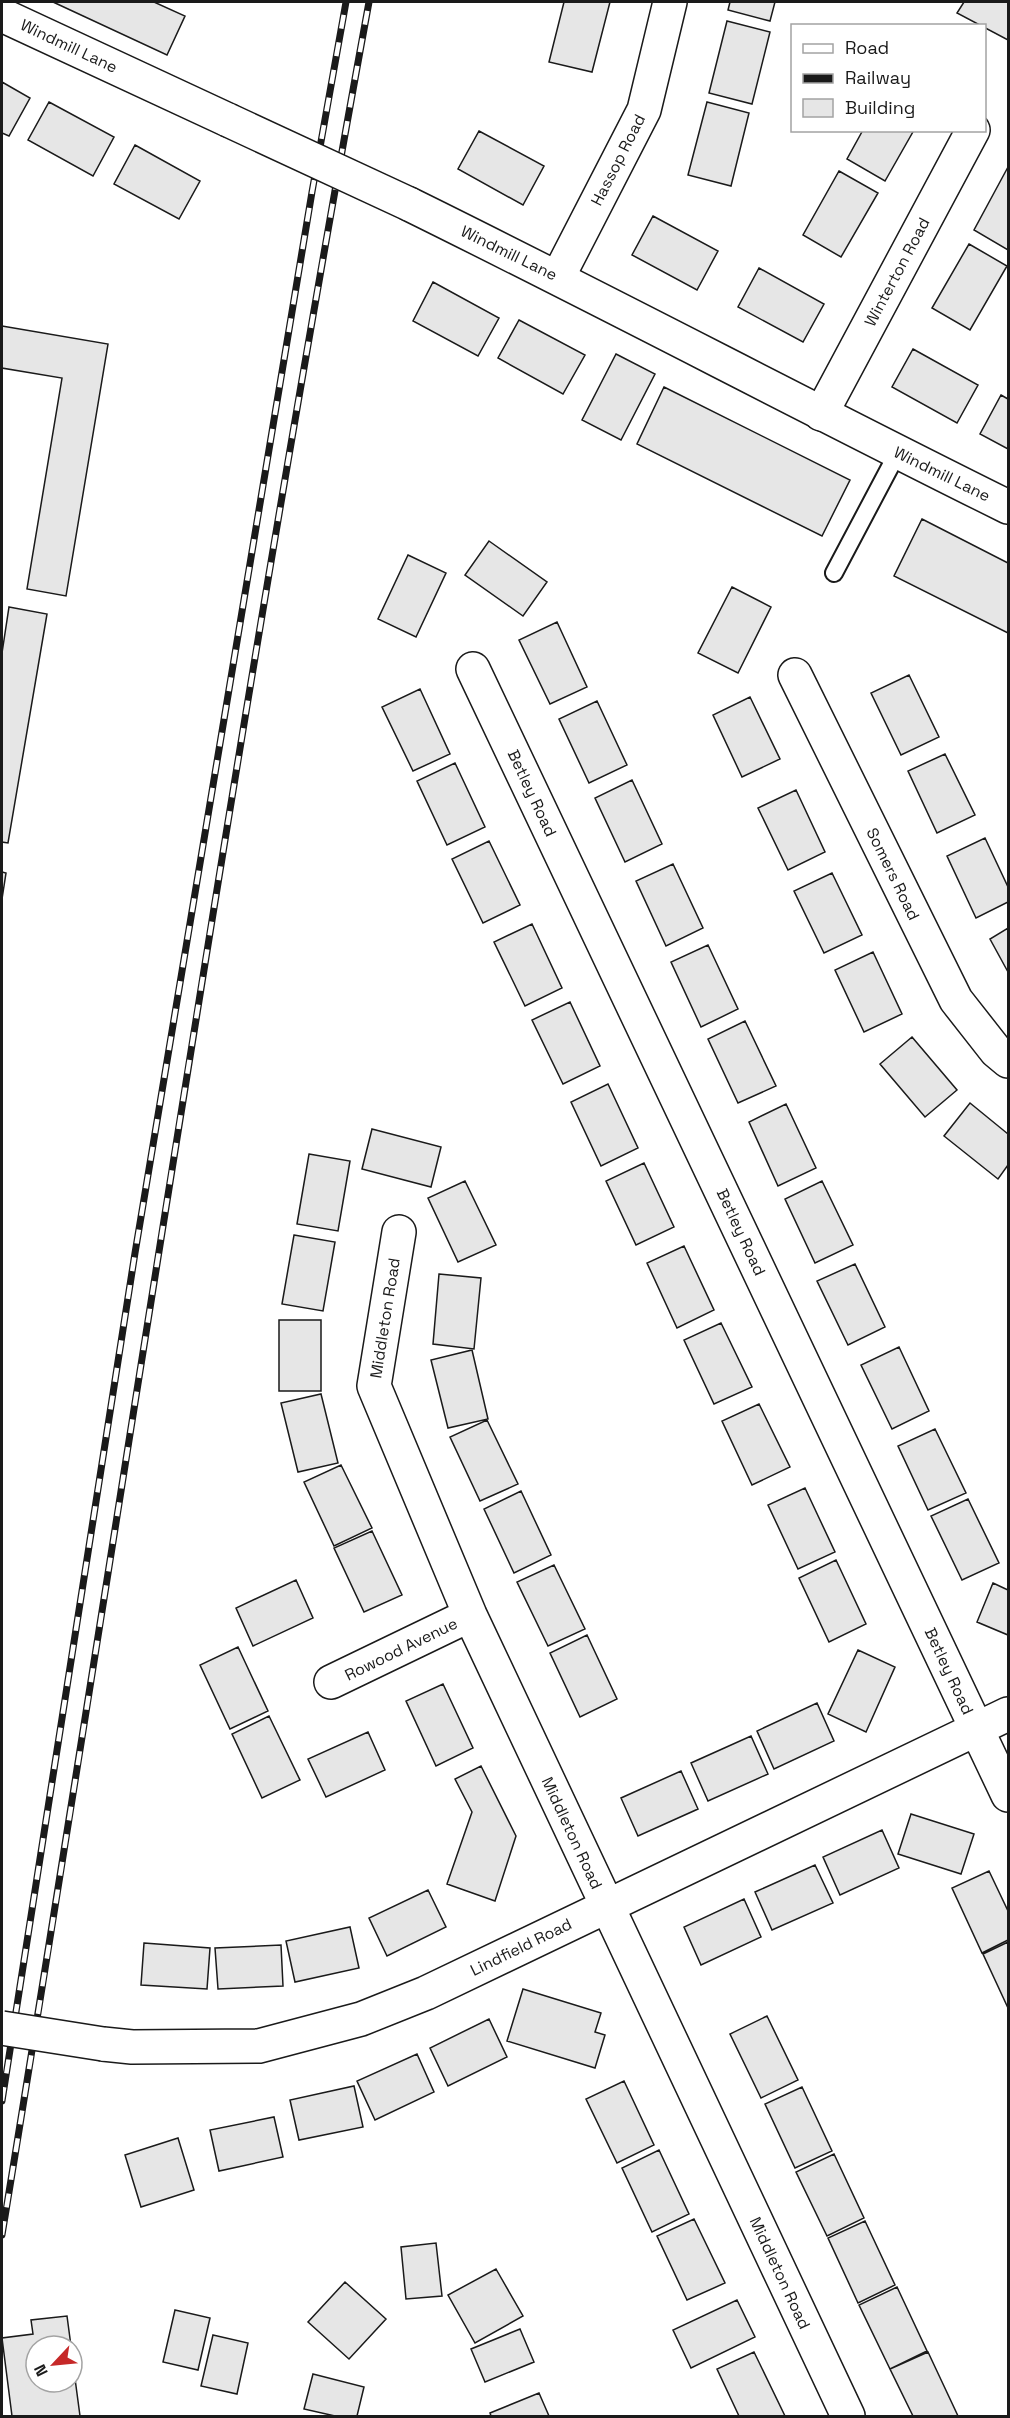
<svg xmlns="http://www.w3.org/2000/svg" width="1010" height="2418" viewBox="0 0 1010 2418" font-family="'Space Grotesk',sans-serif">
<rect width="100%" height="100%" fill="#fff"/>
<path fill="#e6e6e6" stroke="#1a1a1a" stroke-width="1.5" d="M53,2H154L185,16L167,55Z
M564,2H610L592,72L549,62Z
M730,2H775L770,21L728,10Z
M964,2H1008V40L957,13Z
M727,21L770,32L752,104L709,93Z
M2,82L30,98L9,136L2,133Z
M49,102L114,137L93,176L28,140Z
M707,102L749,113L731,186L688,175Z
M863,130H914L885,181L847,159Z
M479,131L544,166L523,205L458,169Z
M135,145L200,181L179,219L114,184Z
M1008,167V250L974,230Z
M839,171L878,193L841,257L803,235Z
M653,216L718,251L697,290L632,255Z
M969,244L1007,266L970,330L932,308Z
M759,268L824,304L803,342L738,307Z
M433,282L499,318L478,356L413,321Z
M519,320L585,355L563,394L498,358Z
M2,326L108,344L66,596L27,589L62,378L2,368Z
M913,349L978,385L957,423L892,387Z
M616,354L655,374L621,440L582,420Z
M664,387L850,480L822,536L637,444Z
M1001,395L1008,399V449L980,434Z
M922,519L1008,563V633L894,576Z
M489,541L547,582L523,616L465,575Z
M408,555L446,573L416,637L378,619Z
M732,587L771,607L738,673L698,653Z
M9,607L47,614L8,843L2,842V653Z
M557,622L587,687L550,704L519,640Z
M909,675L939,737L901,755L871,693Z
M420,689L450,754L413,771L382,707Z
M750,697L780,759L742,777L713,715Z
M597,701L627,765L589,783L559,719Z
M945,754L975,815L937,833L908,771Z
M455,763L485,827L447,845L417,781Z
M632,780L662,844L625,862L595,798Z
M796,790L825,852L788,870L758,808Z
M985,838L1008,887V902L976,918L947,856Z
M489,841L520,905L483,923L452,859Z
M673,864L703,928L666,946L636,881Z
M2,872L6,873L2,899Z
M832,873L862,935L824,953L794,891Z
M532,924L562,988L525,1006L494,942Z
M1008,928V972L990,939Z
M708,945L738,1009L701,1027L671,962Z
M873,952L902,1014L864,1032L835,970Z
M570,1002L600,1066L563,1084L532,1020Z
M745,1021L776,1086L738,1103L708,1039Z
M912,1037L957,1090L925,1117L880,1064Z
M608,1084L638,1148L601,1166L571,1102Z
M970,1103L1008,1134V1165L998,1179L944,1136Z
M786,1104L816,1168L778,1186L749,1122Z
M372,1129L441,1147L431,1187L362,1169Z
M309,1154L350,1161L338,1231L297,1224Z
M644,1163L674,1227L636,1245L606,1181Z
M465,1181L496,1245L458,1262L428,1198Z
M822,1181L853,1245L815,1263L785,1199Z
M294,1235L335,1242L323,1311L282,1304Z
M684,1246L714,1310L677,1328L647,1263Z
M855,1264L885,1327L848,1345L817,1281Z
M439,1274L481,1278L474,1349L433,1344Z
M279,1320H321V1391H279Z
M721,1323L752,1387L714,1404L684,1340Z
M899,1347L929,1411L892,1429L861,1365Z
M472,1350L488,1419L448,1428L431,1360Z
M321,1394L338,1463L298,1472L281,1403Z
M759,1404L790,1467L752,1485L722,1421Z
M487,1420L518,1484L480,1501L450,1437Z
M935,1429L966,1493L928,1510L898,1446Z
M341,1465L372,1528L334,1546L304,1482Z
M805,1488L835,1552L798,1569L768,1505Z
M521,1491L551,1555L514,1573L484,1509Z
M968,1499L999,1563L962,1580L931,1516Z
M372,1531L402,1595L364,1612L334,1548Z
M836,1560L866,1624L829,1642L799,1578Z
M554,1565L585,1629L548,1646L517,1582Z
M296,1580L313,1618L253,1646L236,1608Z
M993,1583L1008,1590V1635L977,1622Z
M587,1635L617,1699L580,1717L550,1653Z
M238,1647L268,1711L230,1729L200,1665Z
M858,1650L895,1667L866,1732L828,1714Z
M443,1684L473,1748L436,1766L406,1701Z
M817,1703L834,1741L774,1769L757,1731Z
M269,1716L300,1780L262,1798L232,1734Z
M368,1732L385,1770L326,1797L308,1759Z
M751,1736L768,1774L708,1801L691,1763Z
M481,1766L516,1836L495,1901L447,1884L472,1812L455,1779Z
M681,1771L698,1809L638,1836L621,1798Z
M911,1814L974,1834L961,1874L898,1854Z
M882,1830L899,1868L840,1895L823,1857Z
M815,1865L833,1903L772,1930L755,1892Z
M989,1871L1008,1911V1940L982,1953L952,1888Z
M428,1890L446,1927L387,1956L369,1918Z
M744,1899L761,1937L701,1965L684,1927Z
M350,1927L359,1968L295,1982L286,1941Z
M1008,1942V2008L983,1954Z
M144,1943L210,1948L207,1989L141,1985Z
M281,1945L283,1986L218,1989L215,1948Z
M523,1989L601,2013L595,2032L605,2035L595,2068L507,2041Z
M767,2016L798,2080L761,2098L730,2034Z
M489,2019L507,2057L448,2086L430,2048Z
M417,2054L434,2092L375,2120L357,2081Z
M624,2081L654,2145L617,2163L586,2099Z
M354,2086L363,2127L299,2140L290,2100Z
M802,2087L832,2151L795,2168L765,2104Z
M274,2117L283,2157L219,2171L210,2130Z
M178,2138L194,2190L141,2207L125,2155Z
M659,2150L689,2214L652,2232L622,2168Z
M834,2154L864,2218L827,2236L796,2172Z
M694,2219L725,2283L687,2300L657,2236Z
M865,2221L895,2285L858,2303L828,2238Z
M436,2243L442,2296L406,2299L401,2247Z
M496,2269L523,2316L475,2343L448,2295Z
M345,2282L386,2319L349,2359L308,2322Z
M897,2287L927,2351L890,2369L859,2305Z
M737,2300L755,2337L691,2368L673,2330Z
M175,2310L210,2318L198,2370L163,2362Z
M67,2316L71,2346H36V2382H72V2356L80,2416H12L2,2338L33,2334L31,2320Z
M520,2329L534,2362L485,2382L471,2349Z
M213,2335L248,2343L237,2394L201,2386Z
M754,2352L785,2416H739L717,2369Z
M928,2352L958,2416H913L890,2369Z
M313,2374L364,2387L357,2416H335L304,2409Z
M539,2393L549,2416H491L490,2413Z"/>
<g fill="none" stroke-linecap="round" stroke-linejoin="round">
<defs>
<path id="service" d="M834,573L898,452"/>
<path id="minor" d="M558,277L644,110L670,2
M821,414L973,130
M473,669L1008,1795
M795,675L956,1000L996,1051L1008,1061
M399,1232L374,1386L470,1615L848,2416
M331,1682L470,1615
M103,2044L132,2047L259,2046L361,2019L426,1993L1008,1714"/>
<path id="tertiary" d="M2,15L228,120
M409,204C610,303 808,408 1008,507"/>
</defs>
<use href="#service" stroke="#1a1a1a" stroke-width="20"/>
<use href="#minor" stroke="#1a1a1a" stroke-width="36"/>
<use href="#tertiary" stroke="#1a1a1a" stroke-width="36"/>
<use href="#service" stroke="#fff" stroke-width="16"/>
<use href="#minor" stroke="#fff" stroke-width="33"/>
<use href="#tertiary" stroke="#fff" stroke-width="33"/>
<defs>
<path id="rail" d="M2,2101L135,1253L312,192L346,2
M2,2235C124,1491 233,744 369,2"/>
</defs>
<use href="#rail" stroke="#1a1a1a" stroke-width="7"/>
<use href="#rail" stroke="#fff" stroke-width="4.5" stroke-dasharray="14" stroke-linecap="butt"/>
<defs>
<path id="minor-bridge" d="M2,2028L103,2044"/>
<path id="tertiary-bridge" d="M228,120L409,204"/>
</defs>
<use href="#minor-bridge" stroke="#1a1a1a" stroke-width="36" stroke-linecap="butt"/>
<use href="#tertiary-bridge" stroke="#1a1a1a" stroke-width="36" stroke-linecap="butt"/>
<use href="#minor-bridge" stroke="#fff" stroke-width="33"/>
<use href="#tertiary-bridge" stroke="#fff" stroke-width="33"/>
</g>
<g text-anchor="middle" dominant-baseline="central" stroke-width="4.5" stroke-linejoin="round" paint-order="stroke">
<g font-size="16" fill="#1a1a1a" stroke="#fff">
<text transform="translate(69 46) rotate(25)">Windmill Lane</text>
<text transform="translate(618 160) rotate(-63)">Hassop Road</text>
<text transform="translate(509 253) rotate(26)">Windmill Lane</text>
<text transform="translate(897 272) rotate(-62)">Winterton Road</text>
<text transform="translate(942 474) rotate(26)">Windmill Lane</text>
<text transform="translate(532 793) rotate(65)">Betley Road</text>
<text transform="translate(893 874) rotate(64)">Somers Road</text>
<text transform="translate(741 1232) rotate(65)">Betley Road</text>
<text transform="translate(385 1318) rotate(-81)">Middleton Road</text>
<text transform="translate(401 1649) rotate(-26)">Rowood Avenue</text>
<text transform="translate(949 1671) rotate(65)">Betley Road</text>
<text transform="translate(572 1833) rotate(65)">Middleton Road</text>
<text transform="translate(521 1947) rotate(-26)">Lindfield Road</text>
<text transform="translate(780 2273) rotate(65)">Middleton Road</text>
</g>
</g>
<rect width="1010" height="2418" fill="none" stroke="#1a1a1a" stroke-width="6"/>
<rect x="791" y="24" width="195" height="108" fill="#ffffff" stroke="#a3a3a3" stroke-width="1.5"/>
<rect x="803" y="44" width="30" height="9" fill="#ffffff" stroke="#a3a3a3" stroke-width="1.5"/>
<text x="845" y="54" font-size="18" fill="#1a1a1a">Road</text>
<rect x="803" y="74" width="30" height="9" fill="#1a1a1a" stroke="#a3a3a3" stroke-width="1.5"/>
<text x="845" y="84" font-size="18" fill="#1a1a1a">Railway</text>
<rect x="803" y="99" width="30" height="18" fill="#e6e6e6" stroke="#a3a3a3" stroke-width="1.5"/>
<text x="845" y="114" font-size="18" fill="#1a1a1a">Building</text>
<g transform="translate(54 2364) rotate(244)"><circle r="28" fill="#ffffff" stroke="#a3a3a3" stroke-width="1.5"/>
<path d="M0-4.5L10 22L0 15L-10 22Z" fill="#c62828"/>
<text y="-9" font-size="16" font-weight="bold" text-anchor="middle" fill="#1a1a1a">N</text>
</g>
</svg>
